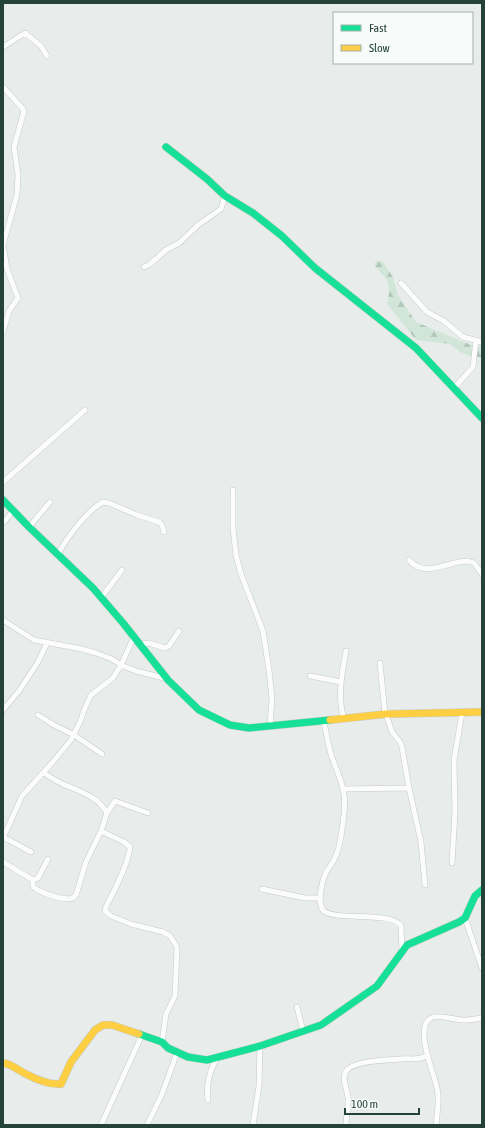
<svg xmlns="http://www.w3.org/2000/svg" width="485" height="1128" viewBox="0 0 485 1128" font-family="'Asap Condensed',sans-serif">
<defs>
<pattern id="forest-firs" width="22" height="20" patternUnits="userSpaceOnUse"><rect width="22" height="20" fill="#d1e6d8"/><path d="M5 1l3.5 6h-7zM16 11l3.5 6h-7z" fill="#b3c6ba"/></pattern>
</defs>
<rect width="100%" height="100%" fill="#e8edeb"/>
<path fill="url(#forest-firs)" d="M376,261L383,262L393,277L398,295L416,322L469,344L482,348V358L470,356L460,352L450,344L416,340L387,304C392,286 388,278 374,266Z"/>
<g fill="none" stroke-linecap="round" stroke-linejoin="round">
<defs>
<path id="street" d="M3,47L25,33L41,46L47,56
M3,87L23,109L24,111L14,147L18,175L17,195L3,245L7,269L18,298L9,311L3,332
M144,267L150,264L166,250L179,243L198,225L221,209L225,196
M401,283L427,312L444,321L463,337L482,342
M454,388L473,367L476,340
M3,482L85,410
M233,490V528L236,555L241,574L263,631L269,670L272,698L270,726
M3,523L13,511
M29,527L50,502
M58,555C65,539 88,510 103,502L109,503L137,515L159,522L162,525L164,532
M409,560C426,579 447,561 468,561L474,563L482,574
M101,598L122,570
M3,620L34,640L82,649L96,653L112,659L121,665L136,671L168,679
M143,647L144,644L149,643L165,648L169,646L179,631
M380,663L385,714
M310,676L341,682
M3,710L19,691L38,662L47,643
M386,714L392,732L400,742L402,747L409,788L421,842L425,885
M38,715L54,725L74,735L102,754
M344,719C337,697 342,673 346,651
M324,721C326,733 328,746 332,757C336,769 342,781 344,794C346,808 343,823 341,836C340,844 338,852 334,860C332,864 329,868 326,872C322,881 317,902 323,910C333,922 392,910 401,926L402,951
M44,773C50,777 56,781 63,784C78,791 98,796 107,813L101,831L124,842L130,847C129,861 120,878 114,891C111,898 106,904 105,911L111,916L131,924L163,932L170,936L177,947L175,996L166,1014L162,1042
M343,789L409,788
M107,813L115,801L148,813
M3,837L31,852
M3,838L22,796L51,764L71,740L80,722L85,708L91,695L113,678L121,665L134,637
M3,862L33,880L38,878L48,859
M452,863L455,812L454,760L462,713
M33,880V886C39,893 64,901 73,898L76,895L86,862L101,831
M262,889L305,898H320
M465,918L482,968
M297,1007L303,1031
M208,1100C206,1083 209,1073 217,1058
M101,1125L142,1035
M147,1125L162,1094L177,1053
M253,1125L259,1086L260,1046
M346,1125C346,1116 349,1106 348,1097C347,1089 342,1081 345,1073C350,1060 388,1060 400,1059C410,1058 419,1061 427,1055
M436,1125C437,1113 440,1100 437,1088C434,1073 412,1024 433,1017C443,1015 454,1020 464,1020C470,1020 476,1019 482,1018"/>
<path id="fast" d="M166,147L207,179L225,196L253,213L282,236L315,268L416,348L482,418
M3,500L29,527L93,588L123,623L168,680L199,710L230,725L249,728L330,720
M139,1034L162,1042L168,1048L188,1057L207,1060L260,1046L321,1025L377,986L407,945L459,922L465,918L475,896L482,890"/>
<path id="slow" d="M330,720L386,714L482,712
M3,1063C11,1064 17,1069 24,1073C35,1079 48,1085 61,1084L71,1062L95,1030L103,1025H112L139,1034"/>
</defs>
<use href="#street" stroke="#c5cac8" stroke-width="6"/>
<use href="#fast" stroke="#c3cbc8" stroke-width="8"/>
<use href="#slow" stroke="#c3cbc8" stroke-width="8"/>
<use href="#street" stroke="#fcfcfc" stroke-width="5"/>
<use href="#fast" stroke="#16e098" stroke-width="7"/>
<use href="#slow" stroke="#ffcf43" stroke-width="7"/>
</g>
<rect width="485" height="1128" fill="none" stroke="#24423a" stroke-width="8"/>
<rect x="333" y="12" width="140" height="52" fill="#f7fbf9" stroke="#a3b1ad"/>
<rect x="341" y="25" width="20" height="6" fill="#16e098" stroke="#a3b1ad"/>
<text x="369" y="32" font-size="12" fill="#24423a">Fast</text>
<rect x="341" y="45" width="20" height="6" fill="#ffcf43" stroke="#a3b1ad"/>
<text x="369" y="52" font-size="12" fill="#24423a">Slow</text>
<path d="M345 1108v6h74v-6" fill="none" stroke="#24423a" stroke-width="2"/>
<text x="351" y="1108" font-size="12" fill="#24423a" stroke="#f7fbf9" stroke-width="3" paint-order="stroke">100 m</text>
</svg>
